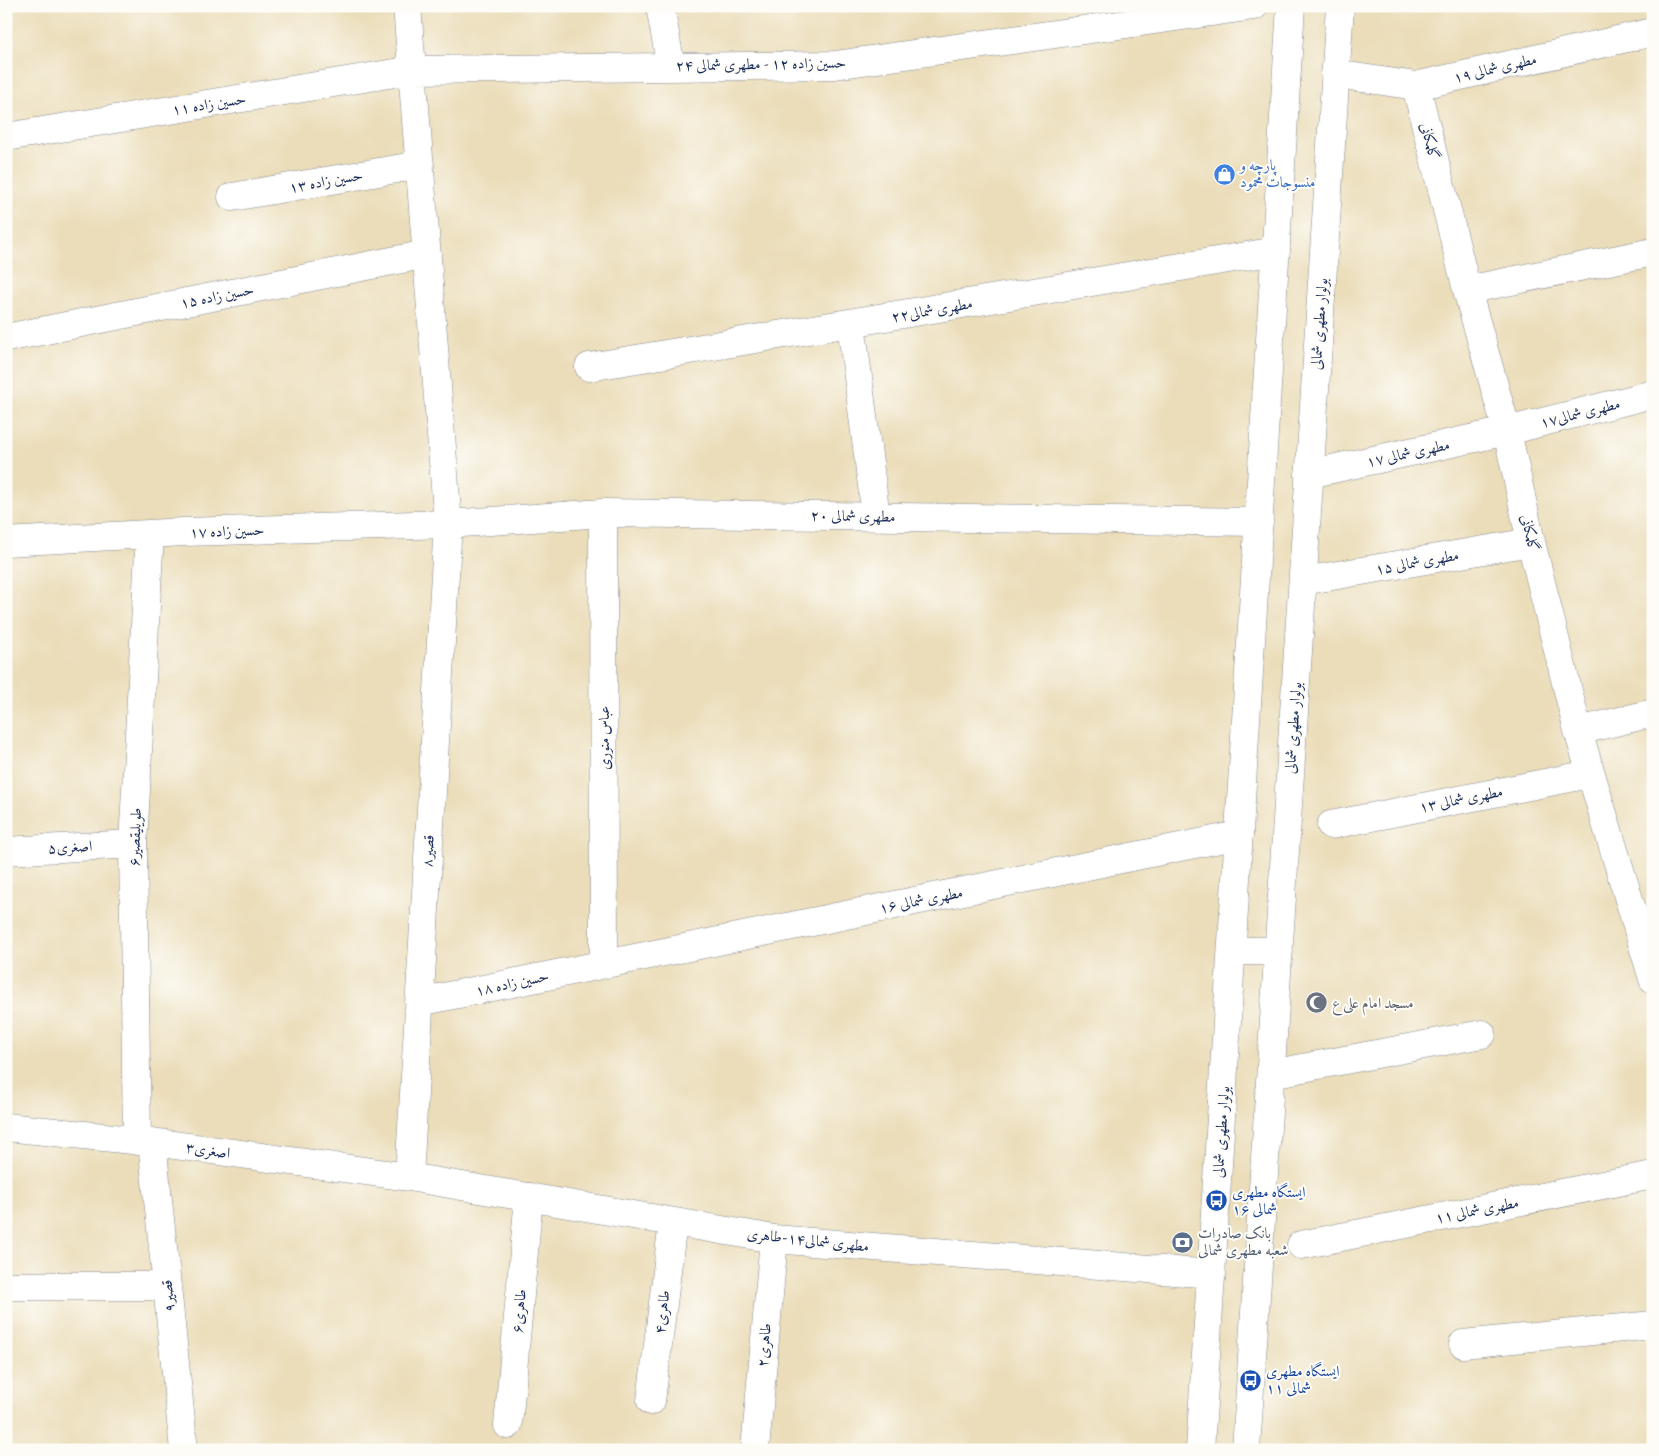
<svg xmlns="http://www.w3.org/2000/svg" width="1659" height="1456" viewBox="0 0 1659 1456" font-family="Alegreya,Amiri,serif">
<rect width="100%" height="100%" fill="#fdfcf7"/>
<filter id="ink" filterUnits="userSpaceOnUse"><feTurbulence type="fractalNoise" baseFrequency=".02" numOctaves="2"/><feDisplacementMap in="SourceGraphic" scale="10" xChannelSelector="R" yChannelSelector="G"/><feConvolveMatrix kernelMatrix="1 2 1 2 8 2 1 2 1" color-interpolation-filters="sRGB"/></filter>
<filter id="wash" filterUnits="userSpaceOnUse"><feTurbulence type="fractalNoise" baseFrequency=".0096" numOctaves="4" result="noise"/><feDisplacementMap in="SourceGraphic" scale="20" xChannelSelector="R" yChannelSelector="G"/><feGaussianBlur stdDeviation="1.12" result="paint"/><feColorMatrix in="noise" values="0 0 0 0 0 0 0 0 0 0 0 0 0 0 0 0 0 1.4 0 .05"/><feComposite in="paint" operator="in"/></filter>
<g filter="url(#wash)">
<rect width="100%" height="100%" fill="#ebddb9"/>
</g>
<g filter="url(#ink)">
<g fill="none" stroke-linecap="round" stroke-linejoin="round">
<defs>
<path id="street" d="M407,6L448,524L409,1177
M660,6L671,67
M1335,74L1416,86L1653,32
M1416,86L1467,290L1507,431L1531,542L1578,731L1653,979
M6,137L413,70L835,65L1254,6
M232,197L420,165
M1467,290L1653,252
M851,323L876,517
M6,338L427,254
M589,367L1276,251
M1309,474L1507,431L1653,394
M603,513L604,964
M6,542L184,532L448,524L603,513L1259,522
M1303,581L1531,542
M1578,731L1653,713
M1331,825L1590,774
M6,851L133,844
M419,1002L1239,835
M1271,1074L1482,1034
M6,1127L152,1142L409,1177L774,1239L1212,1274
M137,1141L133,844L150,534
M152,1142L184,1450
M1301,1245L1653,1175
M6,1286H167
M1463,1344L1653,1325
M651,1401L673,1222
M508,1425L529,1197
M755,1450L774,1239"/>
<path id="secondary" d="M1232,951H1279
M1200,1450L1291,6
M1246,1450L1340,6"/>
</defs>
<use href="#street" stroke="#83868c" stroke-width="29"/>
<use href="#secondary" stroke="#83868c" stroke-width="29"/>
<use href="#street" stroke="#fff" stroke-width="28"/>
<use href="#secondary" stroke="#fff" stroke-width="28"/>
</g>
</g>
<defs>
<symbol id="shop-disc" viewBox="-11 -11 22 22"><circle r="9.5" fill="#3f7fe0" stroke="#fdfcf7"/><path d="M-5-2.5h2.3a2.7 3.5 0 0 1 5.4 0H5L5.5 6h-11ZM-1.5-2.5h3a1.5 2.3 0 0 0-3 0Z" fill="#fff"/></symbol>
<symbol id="mosque-disc" viewBox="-11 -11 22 22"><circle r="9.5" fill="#6b7280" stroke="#fdfcf7"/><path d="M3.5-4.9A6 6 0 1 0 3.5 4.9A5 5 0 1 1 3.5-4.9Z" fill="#fff"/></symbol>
<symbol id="bus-disc" viewBox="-11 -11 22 22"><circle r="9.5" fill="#1a4fb4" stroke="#fdfcf7"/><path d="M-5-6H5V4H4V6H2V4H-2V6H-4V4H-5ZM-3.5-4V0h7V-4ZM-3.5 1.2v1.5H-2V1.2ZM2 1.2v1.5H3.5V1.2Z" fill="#fff"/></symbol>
<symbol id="bank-disc" viewBox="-11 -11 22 22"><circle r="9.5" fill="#5c6f8a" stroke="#fdfcf7"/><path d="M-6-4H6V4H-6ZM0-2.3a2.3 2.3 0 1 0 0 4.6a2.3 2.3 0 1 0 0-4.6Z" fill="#fff"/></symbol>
</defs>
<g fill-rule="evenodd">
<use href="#shop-disc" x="1212" y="162" width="25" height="25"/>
<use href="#mosque-disc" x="1304" y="990" width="25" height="25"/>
<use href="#bus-disc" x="1204" y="1188" width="25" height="25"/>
<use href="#bank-disc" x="1170" y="1230" width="25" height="25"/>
<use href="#bus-disc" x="1238" y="1368" width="25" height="25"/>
</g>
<g text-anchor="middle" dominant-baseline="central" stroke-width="4" stroke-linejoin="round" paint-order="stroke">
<g font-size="15" fill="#1b2f5e" stroke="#fdfcf7">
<text transform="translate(761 64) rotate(-1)">حسین زاده ۱۲ - مطهری شمالی ۲۴</text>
<text transform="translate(1495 68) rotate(-13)">مطهری شمالی ۱۹</text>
<text transform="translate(209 104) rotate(-9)">حسین زاده ۱۱</text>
<text transform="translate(1430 141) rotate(76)">گلمکانی</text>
<text transform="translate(326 181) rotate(-10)">حسین زاده ۱۳</text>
<text transform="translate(217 296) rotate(-11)">حسین زاده ۱۵</text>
<text transform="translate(932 310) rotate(-10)">مطهری شمالی۲۲</text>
<text transform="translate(1319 324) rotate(-86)">بولوار مطهری شمالی</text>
<text transform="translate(1580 413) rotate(-14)">مطهری شمالی۱۷</text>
<text transform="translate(1408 453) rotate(-12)">مطهری شمالی ۱۷</text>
<text transform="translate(853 516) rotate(1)">مطهری شمالی ۲۰</text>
<text transform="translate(227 531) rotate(-2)">حسین زاده ۱۷</text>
<text transform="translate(1530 533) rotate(77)">گلمکانی</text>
<text transform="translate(1417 562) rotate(-10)">مطهری شمالی ۱۵</text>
<text transform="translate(1293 728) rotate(-86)">بولوار مطهری شمالی</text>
<text transform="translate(604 738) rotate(-90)">عباس منوری</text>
<text transform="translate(1461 799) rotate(-11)">مطهری شمالی ۱۳</text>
<text transform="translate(135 837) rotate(-88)">طویلیقصیر۶</text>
<text transform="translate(70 847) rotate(-3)">اصغری۵</text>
<text transform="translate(428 851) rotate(-87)">قصیر۸</text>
<text transform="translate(921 900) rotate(-11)">مطهری شمالی ۱۶</text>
<text transform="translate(512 983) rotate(-12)">حسین زاده ۱۸</text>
<text transform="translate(1221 1132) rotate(-86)">بولوار مطهری شمالی</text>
<text transform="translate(208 1150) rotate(8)">اصغری۳</text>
<text transform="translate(1477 1210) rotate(-11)">مطهری شمالی ۱۱</text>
<text transform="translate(808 1240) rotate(6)">مطهری شمالی۱۴-طاهری</text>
<text transform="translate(168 1296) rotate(-96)">قصیر۹</text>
<text transform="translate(519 1311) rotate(-85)">طاهری۶</text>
<text transform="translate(662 1312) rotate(-83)">طاهری۴</text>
<text transform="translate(764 1345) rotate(-85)">طاهری۲</text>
</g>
<g font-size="15" fill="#366cbe" stroke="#fdfcf7" text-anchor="start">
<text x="1240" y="165">پارچه و<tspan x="1240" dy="17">منسوجات محمود</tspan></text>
</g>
<g font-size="15" fill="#5b616d" stroke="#fdfcf7" text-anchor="start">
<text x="1332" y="1003">مسجد امام علی ع</text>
</g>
<g font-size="15" fill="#164399" stroke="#fdfcf7" text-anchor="start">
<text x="1232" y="1192">ایستگاه مطهری<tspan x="1232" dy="17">شمالی ۱۶</tspan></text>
<text x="1266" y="1371">ایستگاه مطهری<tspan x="1266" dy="17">شمالی ۱۱</tspan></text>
</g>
<g font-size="15" fill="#4e5e75" stroke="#fdfcf7" text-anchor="start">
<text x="1198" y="1233">بانک صادرات<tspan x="1198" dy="17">شعبه مطهری شمالی</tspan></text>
</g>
</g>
<rect width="1659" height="1456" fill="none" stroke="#fdfcf7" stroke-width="25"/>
</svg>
